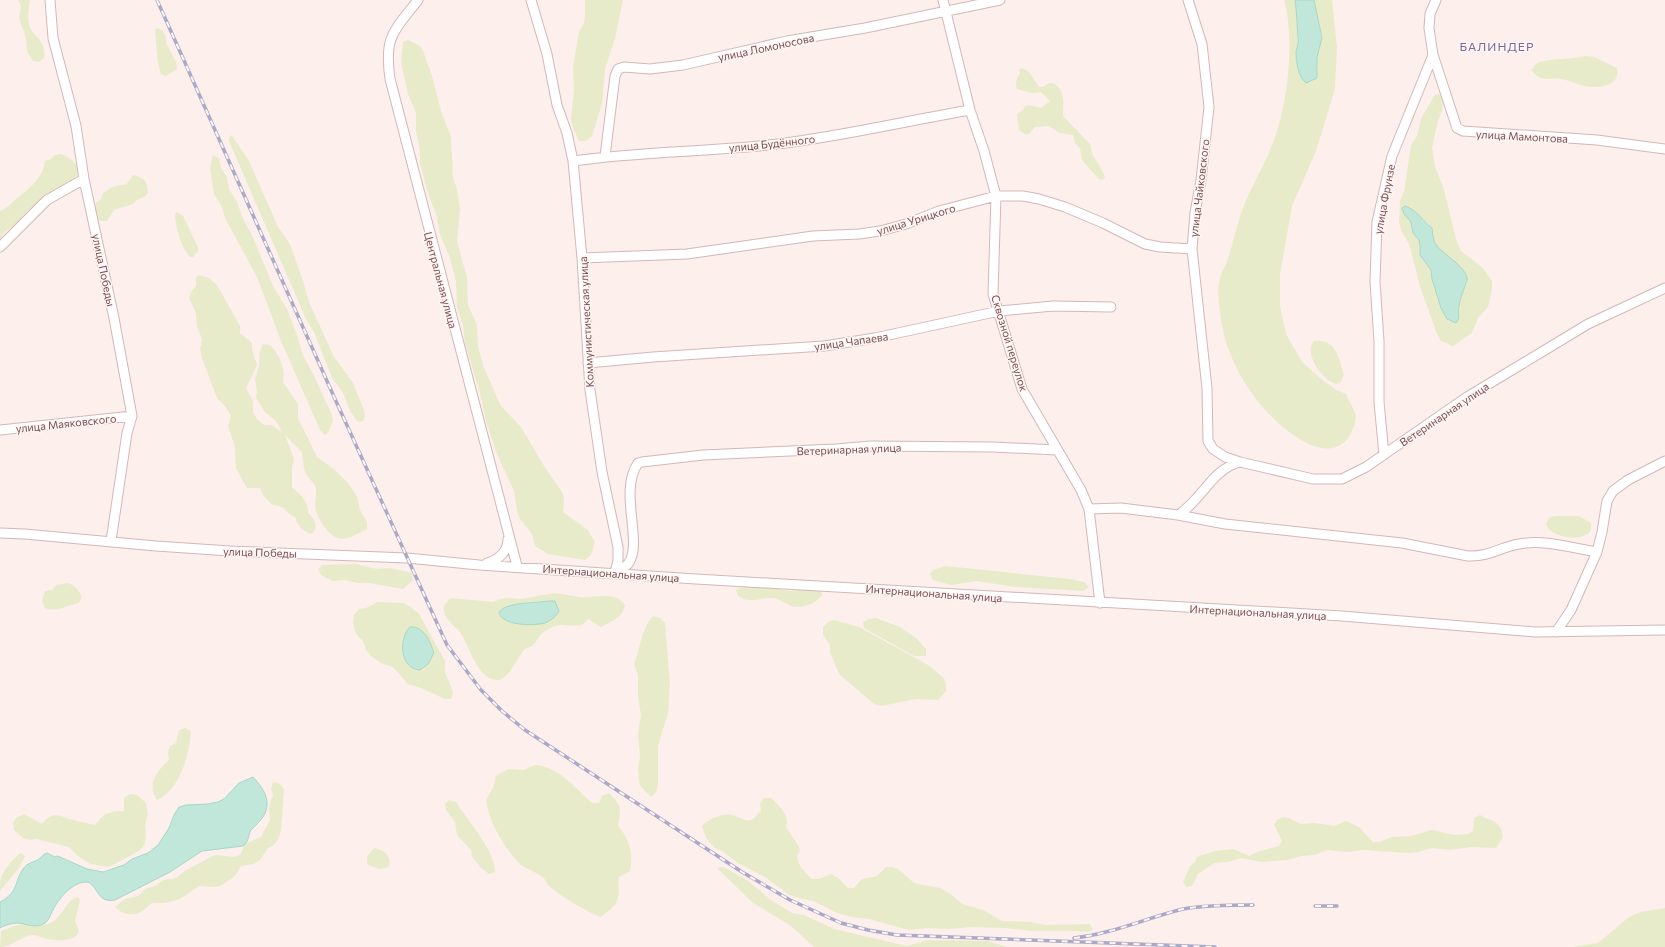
<svg xmlns="http://www.w3.org/2000/svg" width="1665" height="947" viewBox="0 0 1665 947" font-family="Commissioner,sans-serif">
<rect width="100%" height="100%" fill="#fcefec"/>
<path fill="#e7ebca" fill-rule="evenodd" d="M18,0H30C29,8 27,17 29,25C33,38 47,39 44,58L39,62L33,61L27,51L26,38L19,18L21,6Z
M585,0H623L615,38L605,69L602,104L592,136L586,141H579L573,127L571,120L574,90L573,67L579,31L584,24L585,17Z
M1284,0H1295C1298,17 1299,35 1296,52L1317,78V57L1322,38L1314,0H1332L1337,48L1335,89L1316,151L1292,206L1280,274V306L1286,334L1302,362L1320,378L1335,389L1346,394C1349,401 1354,409 1356,416C1356,420 1355,425 1353,428C1346,450 1326,453 1307,443C1265,421 1231,372 1222,326C1220,311 1216,294 1220,278C1221,272 1225,267 1227,262C1234,241 1238,218 1247,198C1256,178 1268,158 1275,137C1288,101 1295,37 1284,0Z
M157,28L162,30L166,36V43L176,62L177,69L166,76L161,74L158,64L155,30Z
M408,40L420,46L423,51L432,76L441,111L451,137L453,178L457,189L460,209L457,242L467,277L468,305L477,325L478,347L484,368L501,406L521,427L544,466L562,492L564,498L563,512L588,530L595,542L591,555L585,560L548,554L535,546L532,534L520,519L517,511L514,491L497,454L486,421L480,393L465,343L463,325L457,308L456,282L450,258L440,234L436,214L428,194L420,163V150L416,132V113L408,94L401,62L403,42Z
M1586,56L1594,57L1617,68C1621,83 1605,87 1593,87C1582,87 1572,81 1562,79C1548,77 1543,84 1531,70C1534,67 1536,63 1540,62C1555,58 1570,60 1586,56Z
M1022,68L1029,72L1039,87H1043L1049,83H1053C1066,91 1063,102 1063,116L1090,144L1093,156L1100,166L1105,177L1103,180L1099,179L1082,160L1080,148L1075,143L1073,135L1060,133L1049,126L1035,127L1030,133L1026,135L1019,130L1017,114L1023,110L1025,106L1029,105L1041,108L1050,101L1041,92L1032,93L1017,89C1015,84 1016,77 1020,74L1019,70Z
M1437,94L1441,95L1443,101L1442,111L1438,121L1432,147L1435,167L1443,186L1456,239L1461,251L1482,267L1492,281V290L1488,307L1478,318L1472,333L1453,346L1441,341L1437,334L1420,286L1409,244L1401,230L1399,222L1400,201L1404,192L1411,145L1417,136L1421,119L1434,96ZM1416,212L1432,228L1433,239L1436,245L1447,257L1464,270L1467,280L1458,307L1459,318L1449,321L1441,308L1432,279L1431,270L1419,252C1424,232 1403,237 1416,212Z
M230,135L233,137L249,161L278,227L290,244L303,281L309,302L334,357L353,383L364,410L365,417L363,421L358,422L350,411L343,393L332,378L314,332L306,319L229,141Z
M61,154C71,158 81,165 77,176L40,204L28,210L16,225L5,231L0,239V211C11,206 11,202 20,196C32,186 43,177 45,161L51,159L55,155Z
M213,155L219,158L221,168L227,177L229,189L237,202L243,219L252,235L273,286L287,309L297,335L303,355L314,376L332,415L333,421L328,433L325,435L320,430L281,341L257,277L226,220L221,205L214,194L210,168Z
M133,175C145,179 147,179 148,193L144,197L137,200L133,204L114,210L107,221H100L95,217L96,203L101,199L103,193C111,188 116,184 126,185Z
M177,212L183,216L198,247V252L193,257H190C180,245 176,229 175,214Z
M199,275L209,278L217,285L240,326V333L252,343V349L257,365L246,388L253,401V412L257,419L264,425H271L282,432L276,421L265,412L256,398L257,392L255,379L259,366L260,351L263,344L270,345C279,354 286,369 283,382L298,404V418L317,457L335,470L348,483L357,497L360,510L367,522V529C351,537 340,546 326,529C322,524 318,517 316,511C314,504 317,496 316,489C315,483 309,479 306,474C303,467 303,459 302,452L285,435L293,456L294,461L292,467V487C300,495 309,501 308,513C314,518 320,528 311,534C302,531 298,526 295,517L289,514L284,508L271,504L263,495L260,488H247L236,468L235,447L228,426L231,416L226,407L217,398L202,358L200,349L202,339L197,327L196,313L189,298L191,292L196,286V277Z
M1314,341C1337,338 1339,360 1344,375L1340,383L1336,384C1323,381 1303,354 1314,341Z
M1557,516H1579L1591,523V530C1583,544 1548,537 1546,523L1550,517Z
M356,564L377,569L390,568L412,573L413,580L403,589L370,583H357L345,580L332,581L321,575L318,569L323,565Z
M945,566L1070,579L1084,582L1089,587L1084,591L1015,587L977,581L951,585L933,580L930,574L933,570Z
M68,583C76,586 78,590 82,597L79,603C65,605 58,613 45,608L42,601L45,591L52,590L57,585Z
M749,586H762L788,591L820,589L822,595C816,604 801,609 791,606C786,604 779,599 774,598C760,597 752,605 738,596L736,589Z
M555,593C564,594 572,596 580,597C594,599 615,590 625,605C622,619 612,621 601,627L588,619C582,630 570,624 560,625C555,625 548,629 544,632C538,635 537,643 532,646C530,648 526,647 524,650C518,657 509,678 499,680C478,682 469,645 460,632C454,625 445,620 444,611C443,605 447,601 451,598L493,602L500,599L509,598L520,599ZM548,601L559,611L557,614L550,620L506,606H516L525,602Z
M378,602L403,603L408,605L419,614L445,661V672L453,692L451,699H445L421,688L408,684L393,667L381,663L371,656L366,650L363,641L356,634L353,623L354,615L359,609L366,608Z
M653,616L660,618L665,623L670,684L668,713L658,746V786L656,792L651,797L641,787L639,781L638,769L640,756L638,734L641,715L638,696V675L634,664C641,648 641,629 653,616Z
M876,618L900,627L916,638L926,649V656H914L864,628L863,622L869,619Z
M834,620L859,627L928,665L944,678L946,684V691L938,700L916,699L881,706L874,704L839,674L830,652V645L823,634V627L828,622Z
M185,728L191,731C190,754 179,791 157,800C146,785 157,771 169,760L168,753L170,746L176,743L179,730Z
M535,765C558,766 576,789 592,803H599L602,796L609,793C622,806 621,808 618,826C629,838 634,855 630,871L619,877C617,884 620,890 618,897C617,906 607,912 601,917C585,911 562,897 549,886C547,884 546,881 544,878C537,872 527,870 520,864C504,848 489,822 486,800L493,788L496,776L508,769L523,770Z
M273,782L279,783L284,789L281,831L278,839L274,845L268,848L260,860L254,864L241,866L234,877L220,886L214,887L199,886L180,899L165,903H152C148,905 146,909 142,911C134,917 121,914 115,907L125,899L138,896L147,888L153,887L164,880L176,878L186,870L215,855L234,857L240,855L245,844L261,837L270,820L269,807L273,795L271,789Z
M130,794L137,795L146,803L148,814L145,825L146,838L144,845L139,851L109,867L90,864L78,856L69,847L36,839L30,840L23,838L14,830L13,823L16,818L24,814L42,824C54,810 58,816 73,820C80,822 87,823 95,825C105,812 108,812 124,811V798Z
M764,798H771C779,806 790,814 786,827C790,835 798,842 800,850L797,856C799,867 804,872 812,879H819L831,874L838,878L848,888H854L862,879L877,876L886,867H892L898,869L914,883L940,888L952,895L962,904L983,910L1002,921L1030,922L1047,925L1090,924L1093,930L1087,932L1076,931H1030L1005,928L970,927L949,929L928,928L909,930L869,919L851,917L837,913L813,901L794,897L788,894L765,877L738,863L722,851L716,849L706,838L702,826C708,819 723,813 732,815C738,816 744,822 751,820C754,819 758,814 761,811L760,804Z
M449,800L456,802C466,818 497,854 495,872L489,874L480,867L472,856L471,850L457,835L455,822L446,810L445,804Z
M1480,815C1492,822 1501,820 1503,837L1496,848L1471,847L1451,850L1432,848L1419,852L1405,853L1364,850L1349,852L1327,850L1315,855L1301,856L1288,860L1261,862L1241,858L1228,862L1214,863L1198,874L1192,886L1186,887L1183,882L1190,866L1195,862L1197,857L1215,851L1234,849L1249,856L1260,851L1279,846L1282,841L1274,825L1277,820L1283,817L1289,818L1301,824L1315,823L1334,826L1346,821L1359,827L1373,842H1379L1392,837L1411,836L1432,830L1454,835L1468,834L1473,831L1474,818Z
M374,848C383,849 392,856 389,866C380,872 376,868 367,864V857Z
M21,853L25,856L19,868L0,891C0,887 0,882 1,878C2,872 16,855 21,853Z
M723,867L747,880L771,900L792,913L804,915L834,929L907,946L928,940L988,941L1007,947H814L791,926L752,902L717,868Z
M78,897L80,900L75,921L79,931C76,943 54,941 43,938C40,937 37,935 34,935C25,934 11,947 0,947L1,931C7,929 13,926 19,925C30,924 44,928 54,921C63,915 66,900 78,897Z
M1665,908V947H1573L1598,943L1629,917L1640,912Z"/>
<path fill="#c0e7da" stroke="#a7d8c9" d="M1295,0H1314L1322,38L1317,57V78L1306,83C1298,77 1296,61 1296,51C1297,47 1299,42 1298,38C1297,25 1297,13 1295,0Z
M1405,206C1419,211 1422,221 1432,228C1433,235 1433,241 1437,246C1443,254 1469,269 1467,280C1465,288 1460,297 1459,306C1457,313 1461,318 1456,323L1447,319L1441,308L1432,279L1431,270L1420,255V246L1419,240L1413,233L1411,222L1404,214L1402,208Z
M548,601H555L559,611C557,616 550,621 545,623C534,626 503,626 499,613C503,602 537,603 548,601Z
M410,627C424,626 430,641 434,653L428,664L420,670C400,669 398,639 410,627Z
M253,777C265,790 274,804 260,821C257,824 254,827 251,830C248,836 249,842 243,846L202,851L170,872L115,900C97,903 100,889 88,882C73,881 59,898 53,910C50,915 50,919 45,923C37,929 26,924 18,923C12,923 5,925 0,928V902C19,892 14,882 23,869C28,862 33,863 39,859C42,857 43,854 47,853L55,857L57,856L60,857L87,869L103,872L124,865L132,859L148,853L158,845L169,828L174,815L179,807L186,805L208,804L218,802L224,799L239,783Z"/>
<g fill="none" stroke-linecap="round" stroke-linejoin="round">
<defs>
<path id="minor" d="M50,0L53,38L76,126L84,179L114,318L132,416L127,433L111,541
M418,0C393,32 384,37 390,79L517,566
M531,0L547,54L557,105L567,133L573,161L582,258L590,390L602,472L618,547V560L615,573
M943,0L970,110L984,151L996,196L993,294L1022,389L1081,490L1089,509L1100,603
M1188,0L1202,44L1209,107L1201,180L1195,213L1192,249L1207,388L1208,441L1213,449L1225,457L1240,462L1313,479H1342L1366,467L1467,397L1550,347L1588,324L1665,288
M1433,55L1457,128L1463,131L1597,140L1665,149
M605,156L615,76L618,69L624,67L650,69L683,65L787,41L865,28L1000,0
M573,161C641,151 710,152 778,144C843,136 906,121 970,110
M0,247L47,200L84,179
M582,258L687,254L813,236L859,234L880,231L906,224L939,211L996,196H1023L1039,199L1065,207L1103,223L1145,244L1160,247L1192,249
M588,363L653,357L824,346L875,338L999,311L1053,306L1111,307
M0,430L132,416
M1384,455L1379,402V341L1375,282L1377,222L1392,156L1433,55L1429,28L1430,14L1436,0
M1089,509L1121,508L1178,515L1225,524L1402,543L1468,556C1490,557 1500,547 1519,544C1545,539 1571,548 1597,552
M1178,515C1202,500 1212,469 1240,462
M0,533L25,534L156,546L230,551L407,558L479,565L696,579L1342,616L1536,632L1665,630
M487,563C499,560 508,551 508,539
M615,573C620,571 624,568 628,564C644,543 618,492 638,463L642,462L703,455L836,449L871,446L992,447L1057,450
M1556,632L1571,610L1597,552L1602,532L1607,501L1613,491L1628,480L1665,461"/>
</defs>
<use href="#minor" stroke="#d4b7b8" stroke-width="11"/>
<use href="#minor" stroke="#fff" stroke-width="9"/>
<defs>
<path id="rail" d="M157,0L335,399L447,645L481,690L502,711L525,730L742,872L790,900L841,923L868,930L897,935L1215,947
M1315,906H1337
M1074,938C1112,934 1146,918 1183,909C1206,905 1230,905 1253,905"/>
</defs>
<use href="#rail" stroke="#aba9c8" stroke-width="3.5"/>
<use href="#rail" stroke="#fff5f3" stroke-width="2" stroke-dasharray="6" stroke-linecap="butt"/>
</g>
<g text-anchor="middle" dominant-baseline="central" stroke-width="3" stroke-linejoin="round" paint-order="stroke">
<g font-size="11" fill="#794e53" stroke="#fff5f3">
<text transform="translate(766 47) rotate(-12)">улица Ломоносова</text>
<text transform="translate(1522 136) rotate(3)">улица Мамонтова</text>
<text transform="translate(772 143) rotate(-6)">улица Будённого</text>
<text transform="translate(1199 188) rotate(-83)">улица Чайковского</text>
<text transform="translate(1384 199) rotate(-79)">улица Фрунзе</text>
<text transform="translate(916 219) rotate(-17)">улица Урицкого</text>
<text transform="translate(104 270) rotate(78)">улица Победы</text>
<text transform="translate(441 280) rotate(75)">Центральная улица</text>
<text transform="translate(586 322) rotate(-93)">Коммунистическая улица</text>
<text transform="translate(851 341) rotate(-8)">улица Чапаева</text>
<text transform="translate(1010 343) rotate(73)">Сквозной переулок</text>
<text transform="translate(1444 414) rotate(-34)">Ветеринарная улица</text>
<text transform="translate(66 423) rotate(-6)">улица Маяковского</text>
<text transform="translate(849 449) rotate(-2)">Ветеринарная улица</text>
<text transform="translate(260 552) rotate(2)">улица Победы</text>
<text transform="translate(611 573) rotate(4)">Интернациональная улица</text>
<text transform="translate(934 593) rotate(4)">Интернациональная улица</text>
<text transform="translate(1258 612) rotate(3)">Интернациональная улица</text>
</g>
<g font-size="12" letter-spacing="1" fill="#756b9a" stroke="#fff5f3">
<text x="1497" y="46">БАЛИНДЕР</text>
</g>
</g>
</svg>
